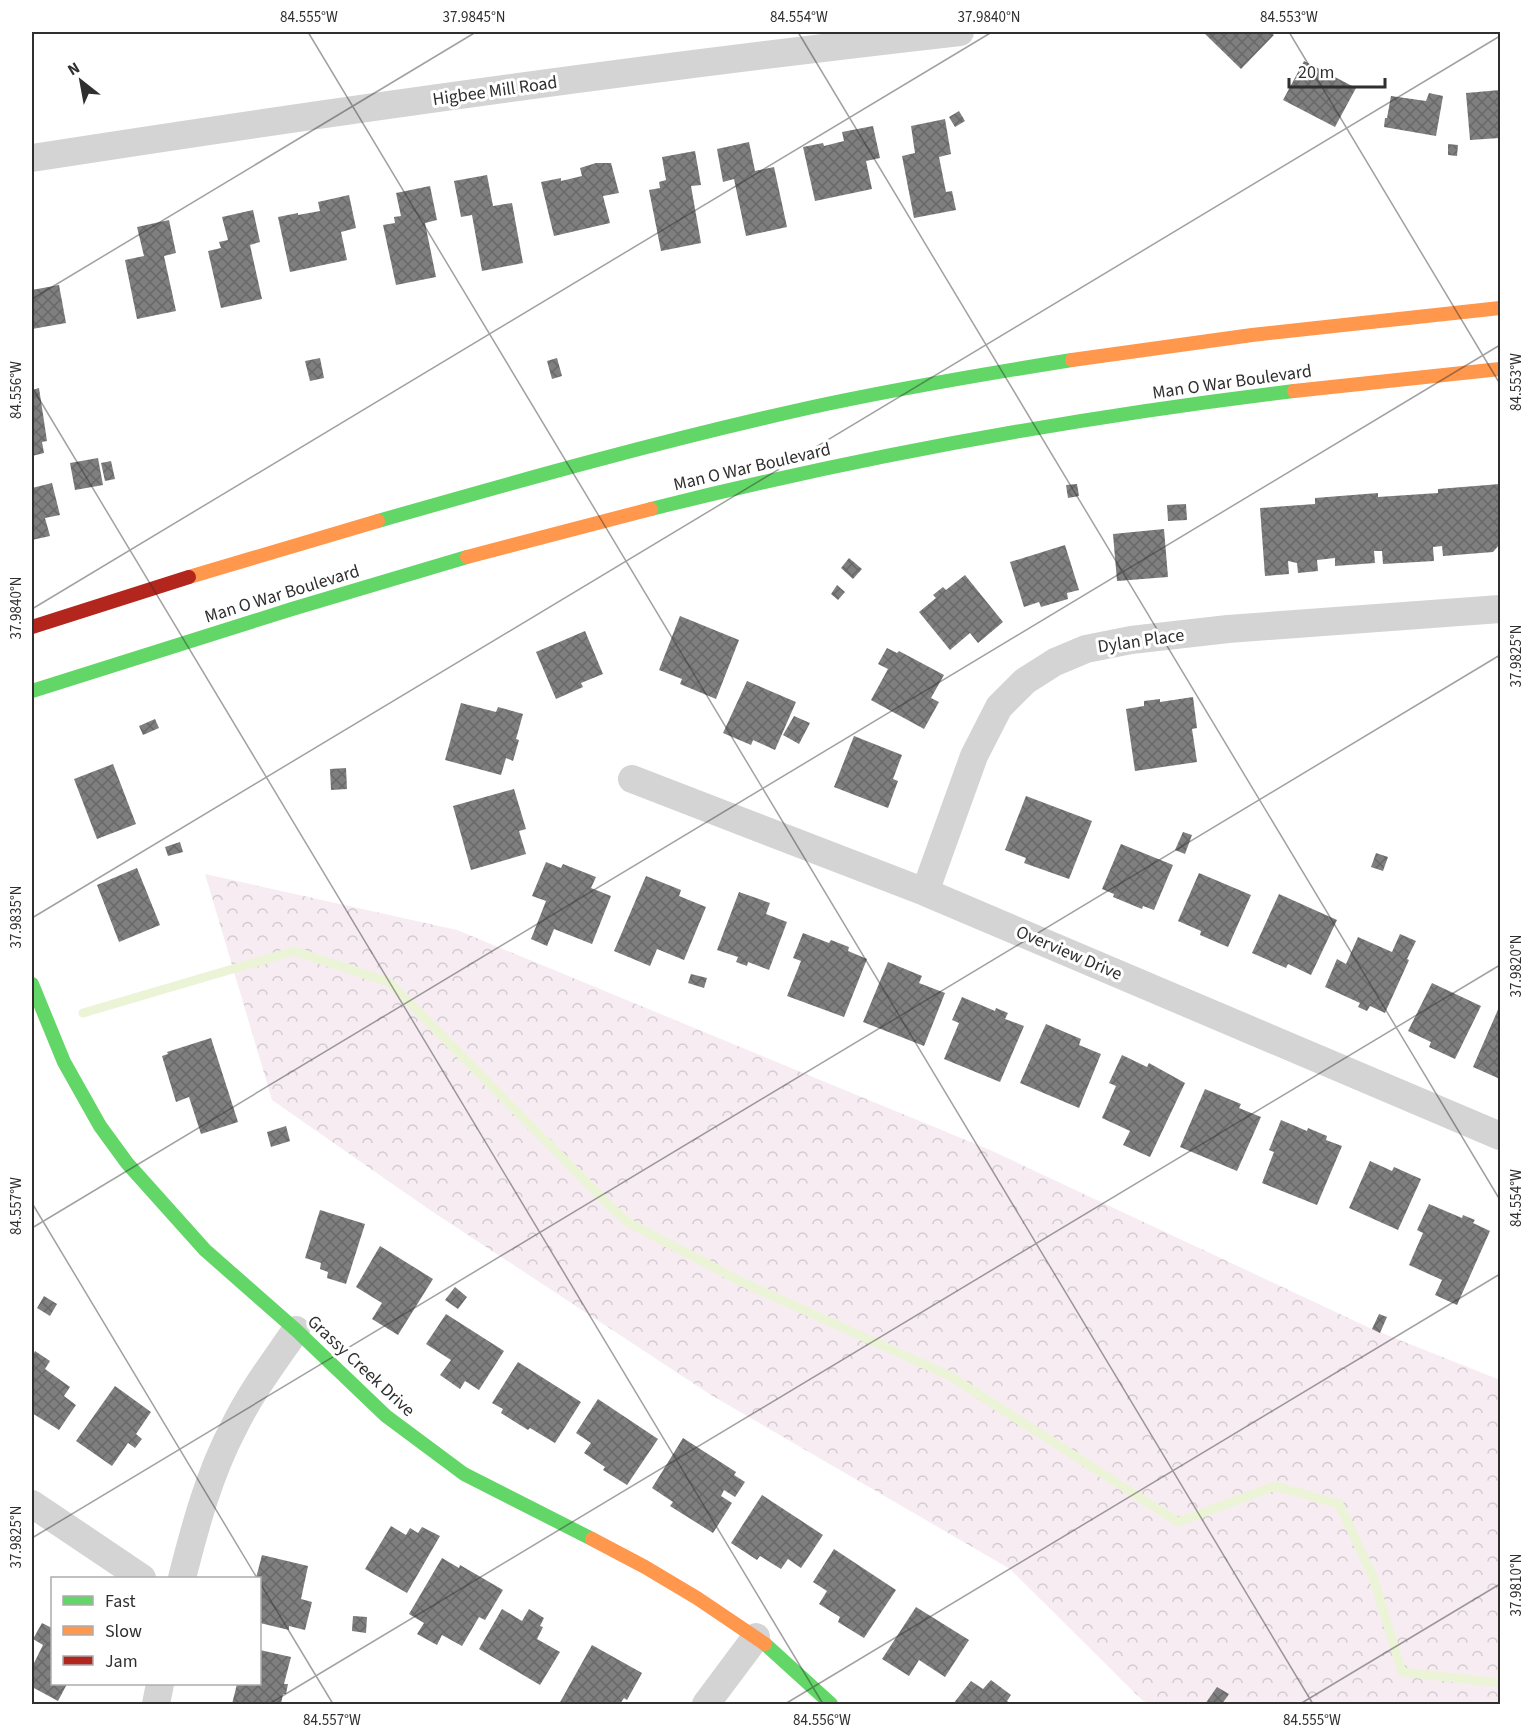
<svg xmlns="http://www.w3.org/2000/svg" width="1532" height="1736" viewBox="0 0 1532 1736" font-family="'Source Sans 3',sans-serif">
<defs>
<pattern id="forest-crowns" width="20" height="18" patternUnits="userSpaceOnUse" patternTransform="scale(1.5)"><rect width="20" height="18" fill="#f6ecf2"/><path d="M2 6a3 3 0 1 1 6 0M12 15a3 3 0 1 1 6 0" fill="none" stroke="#d3cbd0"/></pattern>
<pattern id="building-cross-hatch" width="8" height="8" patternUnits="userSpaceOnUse" patternTransform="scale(1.5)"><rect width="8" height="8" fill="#7f7f7f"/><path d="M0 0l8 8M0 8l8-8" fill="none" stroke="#686868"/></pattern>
</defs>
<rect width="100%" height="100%" fill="#fff"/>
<path fill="url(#forest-crowns)" d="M205,874L457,930L990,1150L1372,1329L1500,1380V1704H1154L1143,1701L1010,1569L711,1395L427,1208L272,1100Z"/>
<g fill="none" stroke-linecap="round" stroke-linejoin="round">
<path stroke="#ecf4d8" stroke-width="9" d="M83,1013L294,951L389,982L613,1209L629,1223L744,1283L950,1376L1178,1522L1275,1486L1339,1504L1373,1577L1402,1672L1500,1683"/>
</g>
<path fill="url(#building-cross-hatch)" d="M1203,32H1270L1274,35L1241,69Z
M1304,61L1356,88L1335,127L1283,100Z
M1500,90V138L1470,140L1466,93Z
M1429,93L1443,96L1436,136L1384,127L1385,118H1387L1391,96L1426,101Z
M959,111L965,121L955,127L949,117Z
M945,119L951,154L939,157L946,192L952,191L956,210L914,218L902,156L915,153L911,126Z
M873,126L880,158L866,161L872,189L815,201L803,147L823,143L824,146L844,141L842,132Z
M749,142L755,171L774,167L787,227L746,236L734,179L723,182L717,149Z
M1448,144L1458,145L1457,156L1448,155Z
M695,151L701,185L691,186L701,243L661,251L649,190L660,188L659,182L666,180L662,157Z
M596,163H611L619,193L603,196L610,223L554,236L541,182L561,178V181L582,176L580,168Z
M487,175L493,206L512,203L523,263L482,271L472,215L461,217L454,181Z
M430,186L437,220L425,223L436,277L396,285L383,225L395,223L394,217L401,216L396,193Z
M349,195L356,228L341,232L347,260L290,272L278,217L298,213V215L320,211L318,202Z
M253,210L260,242L250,245L262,299L221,308L208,251L221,248L219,242L228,240L222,217Z
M169,220L176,253L164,256L176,311L137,319L125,260L144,256L137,227Z
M59,285L66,323L32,329V290Z
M320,358L324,378L310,381L305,361Z
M557,358L562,376L552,379L547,361Z
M39,388L47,441L42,442L44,453L32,456V390Z
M98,458L103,485L75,490L70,463Z
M111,461L115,479L105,481L101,463Z
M52,483L60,515L45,518L50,536L32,540V488Z
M1077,484L1079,496L1068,498L1066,485Z
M1500,484V544L1493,552L1443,556L1442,546L1433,547L1434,561L1383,564L1382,551H1374L1375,563L1335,566V558L1317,560L1318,571L1298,573L1297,563L1288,561L1289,574L1265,576L1260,508L1315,504V498L1378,493V497L1438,493V489Z
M1186,504L1187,520L1168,521L1167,505Z
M1164,529L1168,577L1117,581L1113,534Z
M1065,545L1079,590L1067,593L1068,599L1041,607L1039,602L1024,607L1010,562Z
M849,558L862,569L853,579L841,568Z
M965,575L1003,622L978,643L970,633L950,650L919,612L936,598L933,595L943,587L946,590Z
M837,585L845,592L838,600L831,594Z
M680,616L739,640L716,699L680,684L682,679L659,670Z
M585,631L603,674L581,683L583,687L556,699L536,652Z
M887,648L897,653L899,651L944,675L931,698L939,702L924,729L871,700L888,669L878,664Z
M747,681L796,702L775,750L753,740L751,745L723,733Z
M1193,697L1197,728L1192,729L1197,762L1135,771L1126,709L1144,706V701L1160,699V702Z
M461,703L496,712L498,707L523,714L516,739L519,740L513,761L506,758L501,775L445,760Z
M794,716L810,723L799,744L783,735Z
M155,719L159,728L143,735L139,726Z
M854,736L902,755L893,779L898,781L888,808L834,787Z
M113,764L136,824L97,839L74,779Z
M346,768L347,789L331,790L330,769Z
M514,789L526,829L519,831L526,854L471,870L453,806Z
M1026,796L1092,821L1069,879L1024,863L1026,858L1005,850Z
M1183,832L1192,835L1185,854L1175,850Z
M180,842L183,852L168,856L165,847Z
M1121,844L1173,865L1154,910L1143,906L1142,909L1113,897L1114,894L1102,889Z
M1376,853L1388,857L1383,871L1371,867Z
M546,862L561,868L563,864L596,877L591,888L611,896L592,944L554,929L547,946L531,939L546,901L532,896Z
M137,868L160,925L119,942L97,885Z
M1199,873L1251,895L1228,947L1200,935L1201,931L1178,921Z
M646,876L681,890L679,896L706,907L684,960L657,949L650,966L614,951Z
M739,892L770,903L766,914L787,922L769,970L748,962L747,966L736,962L738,957L717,950Z
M1279,894L1337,920L1311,975L1288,964L1286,968L1252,953Z
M803,933L829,943L831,940L849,947L848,951L867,959L844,1017L787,996L801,961L793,958Z
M1400,934L1416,941L1407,959L1409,960L1385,1013L1370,1006L1367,1011L1358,1007L1360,1003L1325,987L1337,959L1346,964L1358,937L1392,952Z
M888,962L922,976L919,983L945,993L924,1046L863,1022Z
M691,974L707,978L704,988L688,983Z
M1432,983L1481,1006L1455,1059L1429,1047L1431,1042L1408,1031Z
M962,997L995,1011L996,1008L1008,1013L1005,1019L1024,1026L1000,1082L944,1059L959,1023L952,1020Z
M1500,1005V1079L1473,1067Z
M1046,1024L1081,1039L1079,1045L1101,1054L1079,1108L1020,1083Z
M211,1038L238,1122L201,1134L189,1097L176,1102L162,1056L168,1054L167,1052Z
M1122,1055L1147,1067L1149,1063L1185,1083L1150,1157L1123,1145L1130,1131L1102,1118L1116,1086L1109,1083Z
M1205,1089L1241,1104L1239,1108L1261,1117L1237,1171L1180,1147Z
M1281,1120L1307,1131L1308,1128L1327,1136L1326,1140L1342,1146L1317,1205L1262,1183L1274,1152L1269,1150Z
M286,1126L290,1141L271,1147L267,1132Z
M1370,1161L1392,1171L1394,1167L1421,1179L1398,1230L1349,1208Z
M1429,1204L1462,1218L1463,1215L1475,1220L1473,1223L1490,1231L1457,1305L1435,1295L1442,1280L1409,1265L1423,1233L1417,1230Z
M320,1210L365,1224L346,1284L327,1278L328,1272L320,1269L321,1263L305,1258Z
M380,1246L433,1279L398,1335L372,1319L382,1303L356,1287Z
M455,1287L467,1297L458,1309L445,1300Z
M44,1296L57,1304L50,1316L37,1308Z
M446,1314L504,1351L479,1390L465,1381L460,1389L440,1375L451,1360L426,1344Z
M1379,1314L1387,1317L1380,1333L1372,1329Z
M35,1351L50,1361L45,1369L70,1387L64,1396L76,1405L59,1430L32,1413V1357Z
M518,1362L581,1402L555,1443L530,1428L528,1430L501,1413L503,1409L492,1403Z
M115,1386L151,1412L136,1434L142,1439L135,1448L128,1443L112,1466L76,1441Z
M598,1399L658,1439L627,1485L603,1470L605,1467L584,1453L591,1443L576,1433Z
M683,1438L736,1472L734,1475L745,1482L735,1497L724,1490L721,1496L732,1503L713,1533L670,1506L673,1502L652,1488Z
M762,1495L823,1535L801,1568L788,1559L781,1569L760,1556L757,1560L731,1543Z
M391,1526L406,1535L410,1528L418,1533L422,1527L440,1536L407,1593L365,1569Z
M834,1549L896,1590L864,1638L838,1622L840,1617L819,1604L827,1591L813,1582Z
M262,1555L308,1566L301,1599L312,1602L305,1630L289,1626V1630L260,1623V1578H256Z
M442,1558L459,1568L460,1565L503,1590L485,1620L479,1617L462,1646L442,1635L437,1645L417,1634L424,1623L409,1614Z
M916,1607L969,1640L945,1677L919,1660L909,1676L882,1659Z
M502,1609L522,1621L529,1609L544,1618L540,1626L543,1627L537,1639L560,1652L540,1685L479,1649Z
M353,1616L367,1617L366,1633L352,1631Z
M42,1623L52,1628V1684H67L58,1701L32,1687V1667L43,1645L33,1639Z
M592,1645L642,1673L627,1700L624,1698L620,1704H559Z
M260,1650L291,1657L284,1684H288L286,1694H283L281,1704H232L237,1684H260Z
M991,1680L1011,1695L1007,1701L1011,1704H953L971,1681L983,1689Z
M1217,1687L1229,1694L1222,1704H1205Z"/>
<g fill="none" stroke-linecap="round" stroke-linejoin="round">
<path stroke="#d4d4d4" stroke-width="28" d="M32,158C340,110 650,67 960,32
M632,779L925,892L1500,1136
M925,892L974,756L999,707L1025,681L1055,662L1086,649L1131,640L1228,629L1500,609
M32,1504L142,1578
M182,1578C195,1527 209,1474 234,1427C251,1392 274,1362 296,1330
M156,1704L160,1684
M706,1704L756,1637"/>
<path stroke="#63d668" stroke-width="14" d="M651,509C862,456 1078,417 1294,391
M378,521C521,480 664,440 808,408C895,389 984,374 1072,360
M32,691L292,609L467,557
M32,984L64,1062L100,1126L127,1163L205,1250L296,1330L386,1416L464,1474L592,1539
M765,1644L831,1704"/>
<path stroke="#ff974d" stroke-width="14" d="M1072,360L1252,335L1500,308
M1294,391L1500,369
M467,557L651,509
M189,577L378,521
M592,1539L645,1567L697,1598L765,1644"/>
<path stroke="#b3261e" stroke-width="14" d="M32,627L189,577"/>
</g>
<path fill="none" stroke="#2f2f2f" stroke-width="1.5" stroke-opacity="0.45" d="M308,32L1313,1704M798,32L1500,1200M1289,32L1500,384M32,299L476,32M32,387L823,1704M32,609L992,32M32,918L1500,36M32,1203L257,1578M32,1228L1500,345M32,1538L1500,655M260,1583L333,1704M269,1704L1500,965M785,1704L1500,1274M1300,1704L1500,1584"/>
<g text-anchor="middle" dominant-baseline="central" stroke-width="6" stroke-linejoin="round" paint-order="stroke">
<g font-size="18" fill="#2f2f2f" stroke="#fff">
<text transform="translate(495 91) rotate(-8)">Higbee Mill Road</text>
<text transform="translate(1232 382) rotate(-8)">Man O War Boulevard</text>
<text transform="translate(752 467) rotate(-13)">Man O War Boulevard</text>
<text transform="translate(282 594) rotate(-17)">Man O War Boulevard</text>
<text transform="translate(1141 641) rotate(-8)">Dylan Place</text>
<text transform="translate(1069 953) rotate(23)">Overview Drive</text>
<text transform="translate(361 1366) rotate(43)">Grassy Creek Drive</text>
</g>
</g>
<rect width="1532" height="1736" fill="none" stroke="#ffffff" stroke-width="66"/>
<rect x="51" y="1577" width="210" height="108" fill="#ffffff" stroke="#acacac" stroke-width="1.5"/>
<rect x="63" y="1596" width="30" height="9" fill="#63d668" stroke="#acacac" stroke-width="1.5"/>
<text x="105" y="1607" font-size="18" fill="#2f2f2f">Fast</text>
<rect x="63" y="1626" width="30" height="9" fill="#ff974d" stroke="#acacac" stroke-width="1.5"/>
<text x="105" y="1637" font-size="18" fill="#2f2f2f">Slow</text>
<rect x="63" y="1656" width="30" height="9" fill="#b3261e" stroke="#acacac" stroke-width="1.5"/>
<text x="105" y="1667" font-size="18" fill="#2f2f2f">Jam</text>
<g transform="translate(81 81) rotate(329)" stroke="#ffffff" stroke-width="4.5" paint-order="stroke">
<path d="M0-4.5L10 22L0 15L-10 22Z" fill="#2f2f2f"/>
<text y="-9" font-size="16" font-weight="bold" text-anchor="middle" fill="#2f2f2f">N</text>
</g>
<path d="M1289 78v9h96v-9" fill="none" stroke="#2f2f2f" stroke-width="3"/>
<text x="1298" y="78" font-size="18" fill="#2f2f2f" stroke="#ffffff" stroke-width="4.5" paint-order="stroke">20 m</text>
<rect x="33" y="33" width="1466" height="1670" fill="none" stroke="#2f2f2f" stroke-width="2"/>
<g font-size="15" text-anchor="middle" fill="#2f2f2f">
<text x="309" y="22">84.555°W</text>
<text x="474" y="22">37.9845°N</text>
<text x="799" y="22">84.554°W</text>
<text x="989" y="22">37.9840°N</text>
<text x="1289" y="22">84.553°W</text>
<text transform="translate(1516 382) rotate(-90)" y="5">84.553°W</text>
<text transform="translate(16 390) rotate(-90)" y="5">84.556°W</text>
<text transform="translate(16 608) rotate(-90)" y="5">37.9840°N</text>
<text transform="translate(1516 656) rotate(-90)" y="5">37.9825°N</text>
<text transform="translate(16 917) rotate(-90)" y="5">37.9835°N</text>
<text transform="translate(1516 966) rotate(-90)" y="5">37.9820°N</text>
<text transform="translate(1516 1198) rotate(-90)" y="5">84.554°W</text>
<text transform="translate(16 1206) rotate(-90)" y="5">84.557°W</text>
<text transform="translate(16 1537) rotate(-90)" y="5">37.9825°N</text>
<text transform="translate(1516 1585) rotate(-90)" y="5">37.9810°N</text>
<text x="332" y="1725">84.557°W</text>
<text x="822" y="1725">84.556°W</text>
<text x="1312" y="1725">84.555°W</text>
</g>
</svg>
